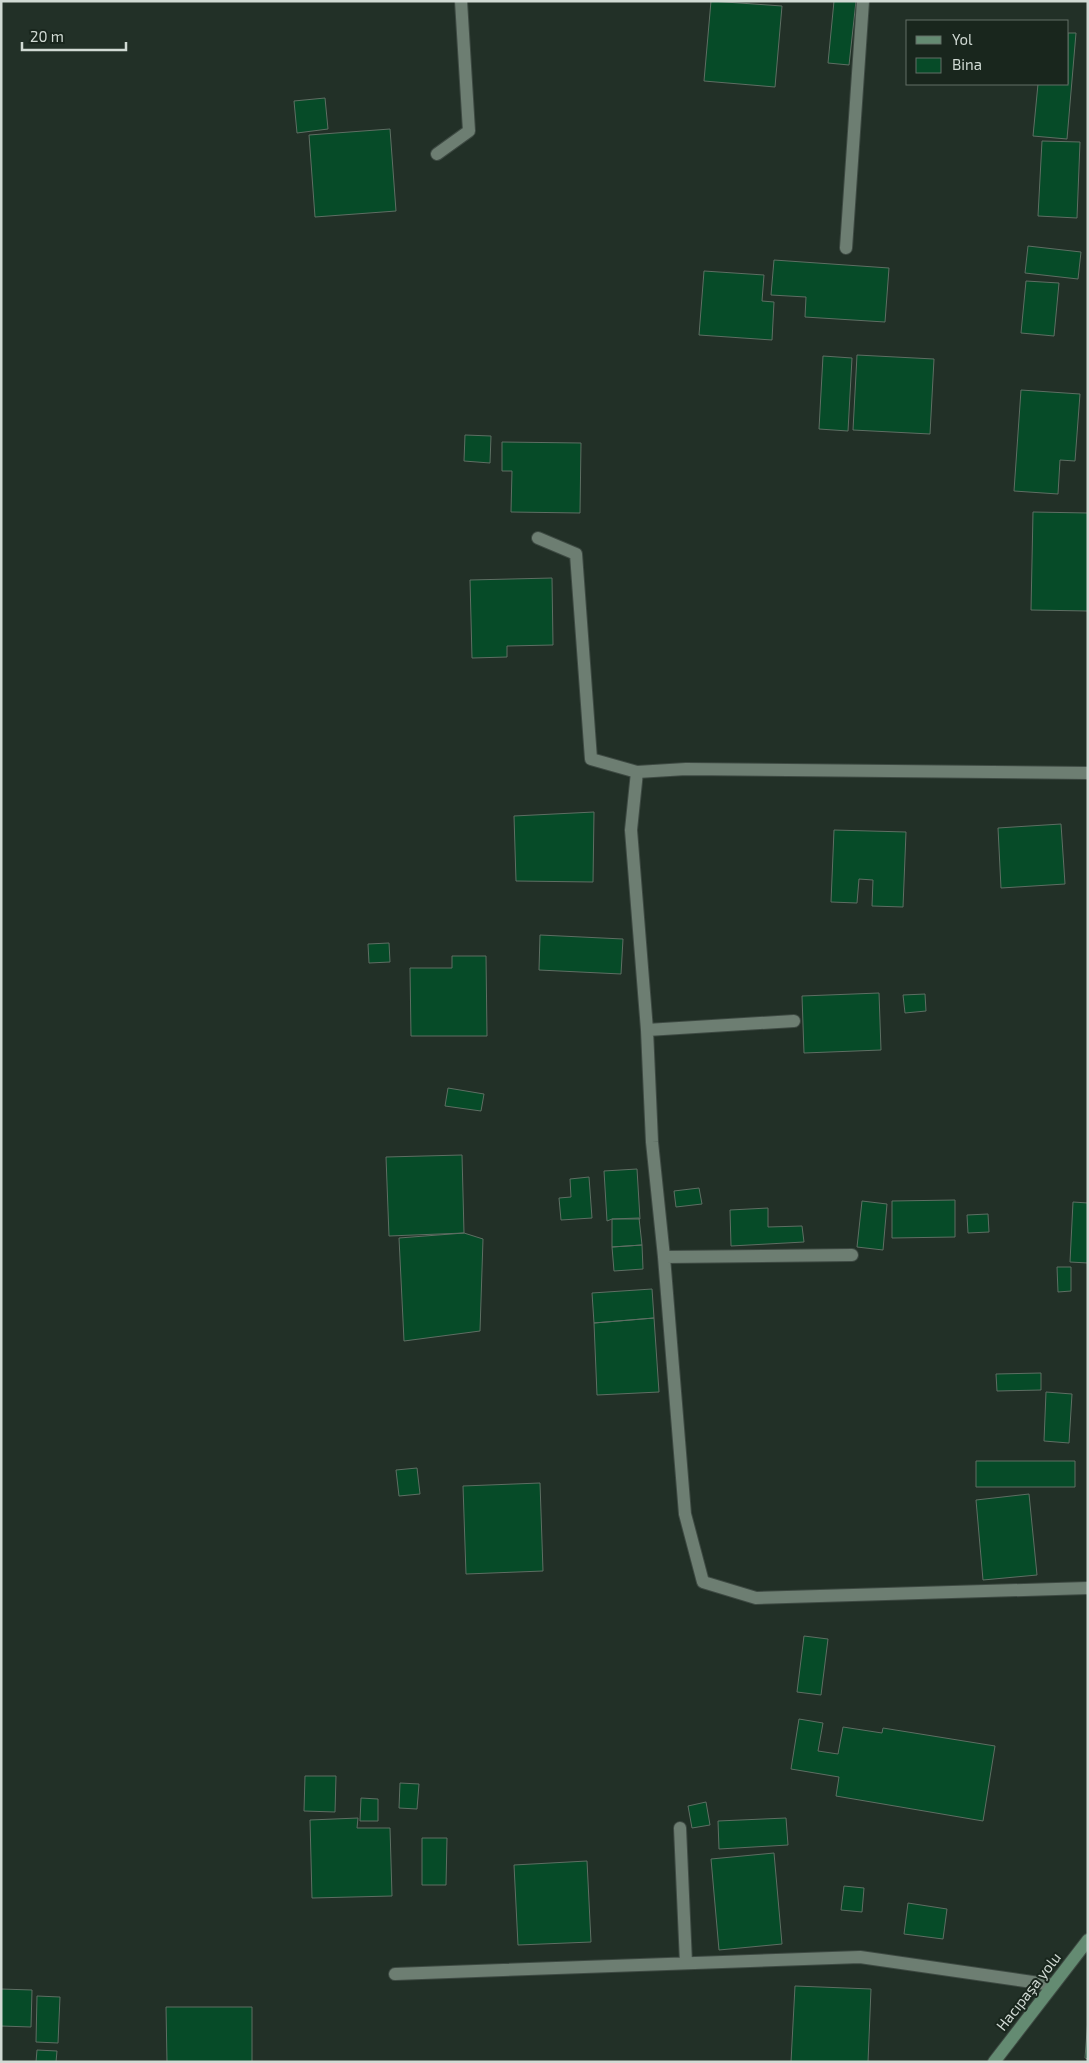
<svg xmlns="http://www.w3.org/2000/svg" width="1089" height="2063" viewBox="0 0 1089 2063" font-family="'Exo 2',sans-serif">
<rect width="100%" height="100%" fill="#223027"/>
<path fill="#064b28" stroke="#5e6e63" d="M711,1L782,6L775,87L704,81Z
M834,1H856L849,65L828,63Z
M1068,33H1076L1067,139L1033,136L1038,84H1068Z
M325,98L328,129L297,133L294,101Z
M390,129L396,211L315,217L309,135Z
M1042,141L1080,142L1077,218L1038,216Z
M1028,246L1081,252L1078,279L1025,273Z
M774,260L889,268L885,322L805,317L806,297L771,295Z
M704,271L764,275L762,301L774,302L772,340L699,335Z
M1026,281L1059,283L1054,336L1021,333Z
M857,355L934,359L930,434L853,430Z
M823,356L852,358L848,431L819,429Z
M1021,390L1080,394L1075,461L1060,460L1058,494L1014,491Z
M465,435L491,436L490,463L464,461Z
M502,442L581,443L580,513L511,512L512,471H502Z
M1033,512L1088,513V611L1031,610Z
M552,578L553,645L507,646V657L472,658L470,580Z
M594,812L593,882L516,881L514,816Z
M1061,824L1065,884L1001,888L998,828Z
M834,830L906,832L903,907L872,906L873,880L859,879L857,903L831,902Z
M540,935L623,939L621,974L539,970Z
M389,943L390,962L369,963L368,944Z
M452,956H486L487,1036H411L410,968H452Z
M879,993L881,1050L804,1053L802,996Z
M925,994L926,1011L905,1013L903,995Z
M448,1088L484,1094L481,1111L445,1106Z
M462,1155L464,1233L389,1236L386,1157Z
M637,1169L640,1219H612L607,1221L604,1171Z
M589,1177L592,1218L561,1220L559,1198L571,1197L570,1179Z
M699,1188L702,1204L676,1207L674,1191Z
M955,1200V1237L892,1238V1201Z
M862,1201L887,1204L883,1250L857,1247Z
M1073,1202L1088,1203V1263L1070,1262Z
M768,1208V1227L802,1226L804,1242L731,1246L730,1210Z
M988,1214L989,1232L968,1233L967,1215Z
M639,1218L642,1245L612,1247V1219Z
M464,1233L483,1239L480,1331L404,1341L399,1238Z
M642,1245L643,1269L614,1271L612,1247Z
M1057,1267H1071V1291L1058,1292Z
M652,1289L654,1318L594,1323L592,1293Z
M654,1318L659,1392L597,1395L594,1323Z
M1041,1373V1390L997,1391L996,1374Z
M1046,1392L1072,1394L1069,1443L1044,1441Z
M976,1461H1075V1487H976Z
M417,1468L420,1494L399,1496L396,1470Z
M540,1483L543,1571L466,1574L463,1486Z
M1029,1494L1037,1575L983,1580L976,1500Z
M804,1636L828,1639L821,1695L797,1692Z
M799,1719L823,1723L818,1751L838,1754L843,1727L882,1733L883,1728L995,1746L983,1821L836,1796L839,1777L791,1769Z
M305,1776H336L335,1812L304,1811Z
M400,1783L419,1784L417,1809L399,1808Z
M361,1798L378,1799V1821H360Z
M706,1802L710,1825L692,1828L688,1806Z
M358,1818L357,1828H390L392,1896L312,1898L310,1820Z
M786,1818L788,1845L719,1849L718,1821Z
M422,1838H447L446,1885H422Z
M774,1853L782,1944L719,1950L711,1859Z
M587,1861L591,1942L518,1945L514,1865Z
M844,1886L864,1888L862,1912L841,1910Z
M908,1903L947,1909L943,1939L904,1934Z
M795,1986L871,1989L868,2062H791Z
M1,1989L32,1990L31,2027L1,2026Z
M37,1996L60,1997L58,2043L36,2042Z
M166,2007H252V2062H167Z
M1088,2018V2059L1085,2058Z
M37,2050L57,2051L56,2062H36Z"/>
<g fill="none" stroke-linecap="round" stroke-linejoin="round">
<defs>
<path id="service" d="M437,154L469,131L461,1"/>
<path id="minor" d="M846,248L863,1
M538,538L576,554L591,759L637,772
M1088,773L686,769L637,772L631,830L647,1030L652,1142L664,1257L685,1514L703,1582L756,1598L1088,1588
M647,1030L794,1021
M664,1257L852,1255
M680,1828L686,1963
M395,1974L860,1957L1053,1985"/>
<path id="secondary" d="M994,2062L1088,1940"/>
</defs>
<use href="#service" stroke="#3e4a43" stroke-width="14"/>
<use href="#minor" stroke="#3e4a43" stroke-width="14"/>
<use href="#secondary" stroke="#3e4a43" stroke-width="14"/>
<use href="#service" stroke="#6d7e72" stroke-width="12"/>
<use href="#minor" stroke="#6d7e72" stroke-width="12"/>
<use href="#secondary" stroke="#648b72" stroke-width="12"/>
</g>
<g text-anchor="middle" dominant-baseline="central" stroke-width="4" stroke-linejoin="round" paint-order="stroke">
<g font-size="15" fill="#d1dad4" stroke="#19261d">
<text transform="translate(1028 1991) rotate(-52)">Hacıpaşa yolu</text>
</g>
</g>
<rect width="1089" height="2063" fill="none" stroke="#d1dad4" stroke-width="5"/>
<rect x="906" y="20" width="162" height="65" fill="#19261d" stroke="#636e66"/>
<rect x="916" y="36" width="25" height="8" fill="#648b72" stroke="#636e66"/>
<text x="952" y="45" font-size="15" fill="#d1dad4">Yol</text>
<rect x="916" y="58" width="25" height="15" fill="#064b28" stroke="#636e66"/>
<text x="952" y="70" font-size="15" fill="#d1dad4">Bina</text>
<path d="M22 42v8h104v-8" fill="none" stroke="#d1dad4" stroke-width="2.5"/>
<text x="30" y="42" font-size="15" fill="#d1dad4" stroke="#19261d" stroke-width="4" paint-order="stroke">20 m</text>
</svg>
